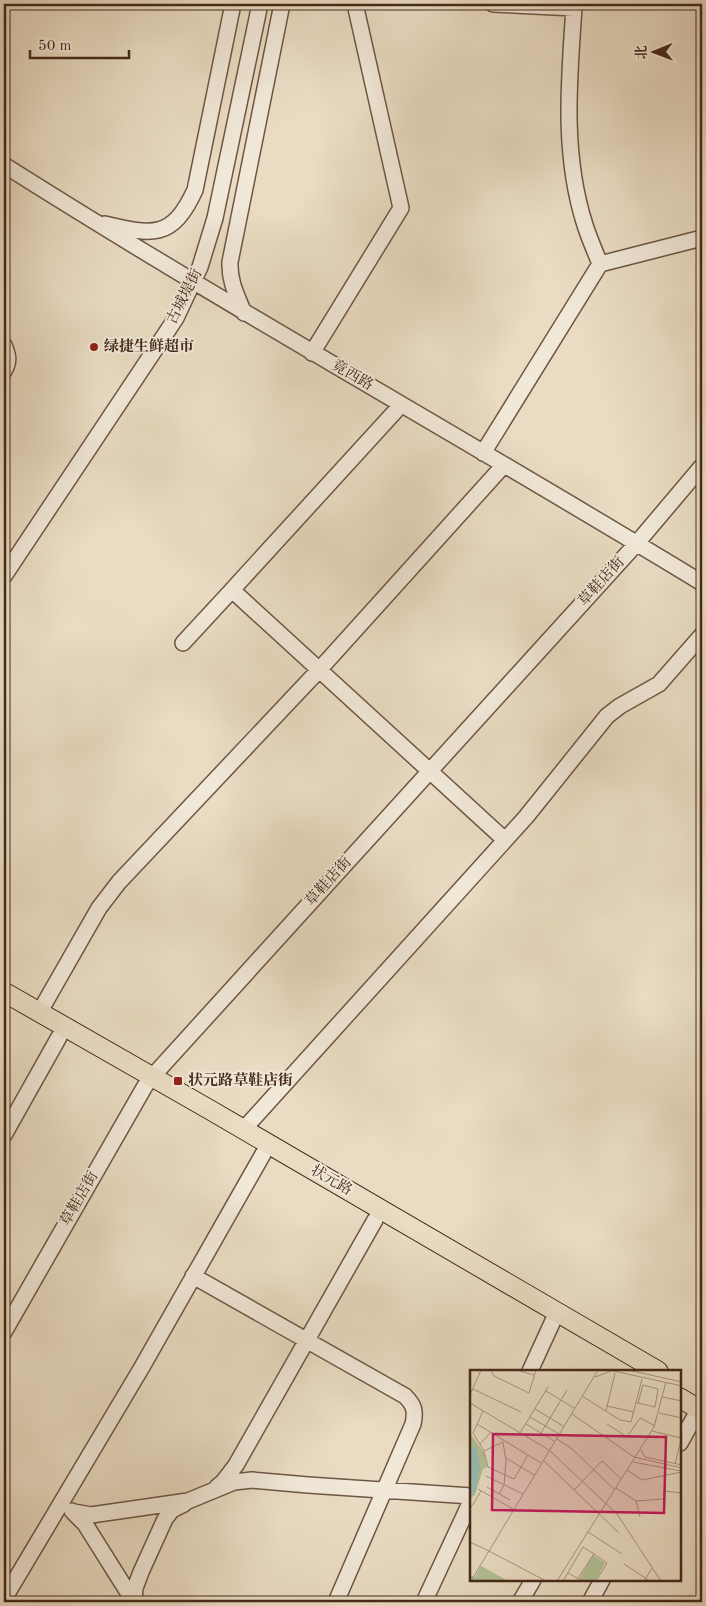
<svg xmlns="http://www.w3.org/2000/svg" width="706" height="1606" viewBox="0 0 706 1606" font-family="'Old Standard TT','Noto Serif SC',serif">
<rect width="100%" height="100%" fill="#e9dcc3"/>
<filter id="stains"><feTurbulence type="fractalNoise" baseFrequency=".004" numOctaves="4"/><feColorMatrix values="0 0 0 0 .2 0 0 0 0 .09 0 0 0 0 .02 0 0 0 .5 -.17"/></filter>
<radialGradient id="worn" r=".72"><stop offset=".6" stop-color="#630" stop-opacity="0"/><stop offset="1" stop-color="#630" stop-opacity=".3"/></radialGradient>
<g fill="none" stroke-linecap="round" stroke-linejoin="round">
<defs>
<path id="minor" d="M4,165C233,310 471,442 702,583
M105,224C152,235 172,240 195,190L233,4
M600,264L702,238
M244,313C237,296 229,281 230,262L282,4
M4,345C8,355 10,361 4,371
M312,353L401,208L355,4
M401,405L232,590L505,840
M483,453L600,264C595,251 589,238 585,225C562,154 569,80 574,8L493,4
M4,576L176,318L200,267L215,218L260,4
M183,643L232,590
M39,1013L99,908L119,882L319,670L504,465
M243,1130L526,817L607,716L620,706L659,684L702,635
M4,1135L59,1037
M193,1276L405,1396C414,1405 416,1411 413,1424L336,1602
M4,1332L145,1086L152,1077L637,543L702,466
M530,1371L557,1312
M680,1443L699,1409
M217,1487L223,1482L236,1465L375,1220
M72,1511L85,1524L134,1602
M74,1512L91,1515L188,1501L234,1482L252,1480L308,1485L471,1496
M4,1599L142,1367L263,1154
M134,1602L135,1588L141,1572L165,1519L172,1510L184,1504
M424,1602L471,1501
M520,1602L533,1580
M590,1602L602,1580"/>
<path id="major" d="M4,992L212,1111L658,1371
M680,1398L702,1411"/>
</defs>
<use href="#minor" stroke="#6e5644" stroke-width="18"/>
<use href="#major" stroke="#452a1a" stroke-width="21"/>
<use href="#minor" stroke="#f1e8d8" stroke-width="15"/>
<use href="#major" stroke="#e9dcc3" stroke-width="19"/>
</g>
<g fill="#8f2418" stroke="#f1e8d8" stroke-width="2">
<circle cx="94" cy="347" r="5"/>
<rect x="173" y="1076" width="10" height="10" rx="2.5"/>
</g>
<g text-anchor="middle" dominant-baseline="central" stroke-width="4" stroke-linejoin="round" paint-order="stroke">
<g font-size="15" fill="#452a1a" stroke="#f1e8d8">
<text transform="translate(185 297) rotate(-63)">古城堤街</text>
<text transform="translate(352 376) rotate(30)">竟西路</text>
<text transform="translate(602 582) rotate(-48)">草鞋店街</text>
<text transform="translate(329 882) rotate(-48)">草鞋店街</text>
<text transform="translate(331 1181) rotate(30)">状元路</text>
<text transform="translate(80 1199) rotate(-60)">草鞋店街</text>
</g>
<g font-size="15" font-weight="bold" fill="#452a1a" stroke="#f1e8d8" text-anchor="start">
<text x="104" y="347">绿捷生鲜超市</text>
<text x="188" y="1081">状元路草鞋店街</text>
</g>
</g>
<g transform="translate(470 1370)">
<rect width="211" height="211" fill="#e9dcc3"/>
<path d="M0,63L15,84L17,97L13,99L5,125L0,129ZM123,185L135,193L125,211H113L109,209ZM11,196L38,211H0V205L5,207Z" fill="#b3c196"/>
<path d="M0,74L6,79L10,95L6,120L0,128Z" fill="#97bcb2"/>
<path fill="none" stroke="#a7957f" stroke-width="1" d="M21,0L24,6L59,23L66,0M46,0L64,5M139,0L212,16M158,0L212,12M125,7L141,1M3,19L51,42M76,21L104,38M0,25L11,0M112,26L150,50L161,52L172,9M192,27L212,31M166,32L168,33L185,37L188,19L173,15L168,33M0,33L79,80L147,144L191,211M137,36L164,42M65,39L93,56M13,41L3,63L14,81L18,97L44,109L58,85M136,41L145,3M189,43L212,48M102,44L164,87L212,98M60,47L89,64M7,54L71,93M56,54L84,71M137,54L157,67L170,48L185,56M182,61L211,68M50,63L78,17M71,63L97,20M87,69L101,78L145,120M10,74L21,62M171,80L175,87L212,95M14,81L33,72M36,88L64,105M74,91L149,163M163,92L211,101M205,94L212,66M157,100L172,110L212,102M16,106L53,124M17,117L40,130M146,118L166,131L194,129L195,105M8,119L43,139M104,120L132,91L151,109M194,121L212,123M29,124L34,115L36,91L33,72M166,131L170,147M0,139L11,121M118,162L152,184M0,172L19,181L1,211M154,194L180,211M98,203L112,211M108,208L124,184L137,193L126,211M76,211L19,181L128,0M87,211L184,57L196,12M93,211L113,177L124,184M174,211L182,198"/>
<path fill="#c2185b" fill-opacity="0.15" stroke="#c2185b" stroke-width="2.5" d="M23,64L196,67L194,143L22,140Z"/>
<rect width="211" height="211" fill="none" stroke="#452a1a" stroke-width="2.5"/>
</g>
<rect width="706" height="1606" fill="none" stroke="#e9dcc3" stroke-width="20"/>
<rect x="5" y="5" width="696" height="1596" fill="none" stroke="#452a1a" stroke-width="2.5"/>
<rect x="10" y="10" width="686" height="1586" fill="none" stroke="#452a1a"/>
<g transform="translate(654 52) rotate(269)" stroke="#f1e8d8" stroke-width="4" paint-order="stroke">
<path d="M0-4L9 19L0 12L-9 19Z" fill="#452a1a"/>
<text y="-8" font-size="14" font-weight="bold" text-anchor="middle" fill="#452a1a">北</text>
</g>
<path d="M30 50v8h99v-8" fill="none" stroke="#452a1a" stroke-width="2.5"/>
<text x="38" y="50" font-size="15" fill="#452a1a" stroke="#f1e8d8" stroke-width="4" paint-order="stroke">50 m</text>
<rect width="100%" height="100%" filter="url(#stains)"/>
<rect width="100%" height="100%" fill="url(#worn)"/>
</svg>
